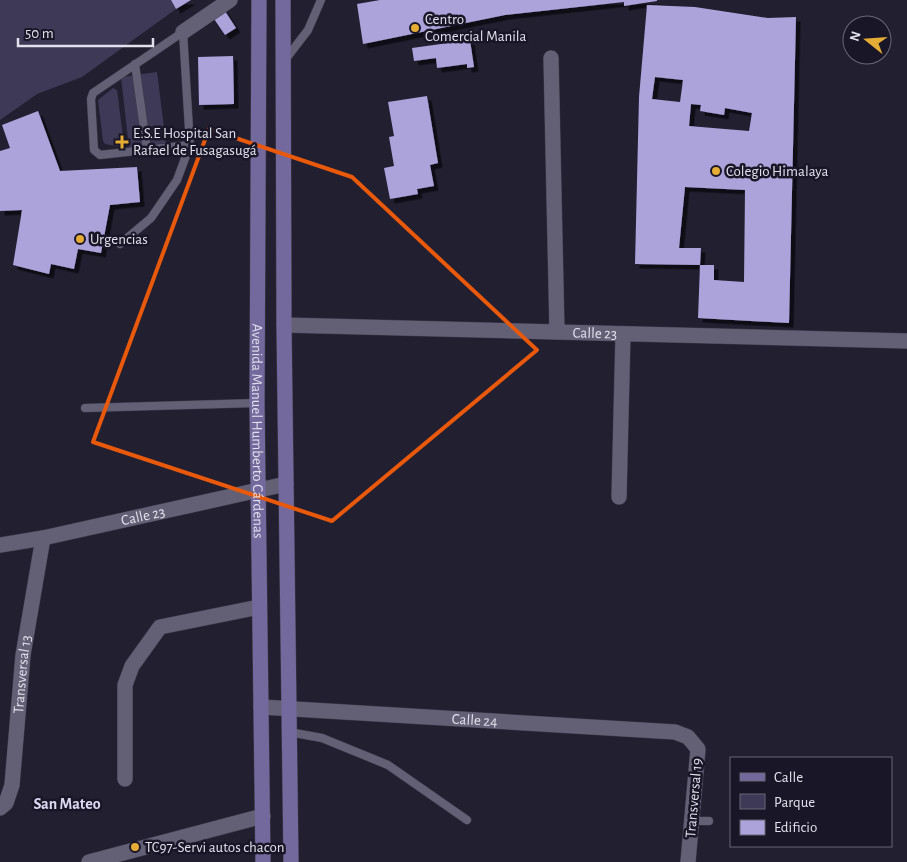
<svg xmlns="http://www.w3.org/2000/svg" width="907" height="862" viewBox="0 0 907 862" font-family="'Alegreya Sans',sans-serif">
<defs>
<filter id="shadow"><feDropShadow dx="4.5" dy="4.5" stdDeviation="0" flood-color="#0009"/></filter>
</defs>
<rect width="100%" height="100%" fill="#221f31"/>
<path fill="#3e3957" d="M0,0H171L176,9L82,77L37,94L0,120Z
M157,72L166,143L129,148L121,77Z
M113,88L117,90L124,144L122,147L105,144L103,141L98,100Z"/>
<path fill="#aba3da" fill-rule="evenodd" filter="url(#shadow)" d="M171,0H191L176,9Z
M380,0H657V1L624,6V2L505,15L363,44L357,4Z
M647,5L695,7L768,18L796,17L789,323L698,318L700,265H714V280L744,282L745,190L685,187L679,248H701L700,265L635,264L639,97ZM655,77L683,80L680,102L652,99ZM691,104L701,105L700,111L724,115L725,108L752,113L749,131L689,126Z
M223,8L236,28L225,35L212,16Z
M470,40L474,67L467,68V64L437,68L436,58L414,61L412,48Z
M233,56L234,104L199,105L198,57Z
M427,96L438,163L430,165L434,186L417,189L418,194L390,199L384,168L394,166L389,137L394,136L388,102Z
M38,111L60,171L137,167L140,202L110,205L101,253L78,249L74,269L51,264L49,274L13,265L22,210L0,211V151L10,148L2,125Z"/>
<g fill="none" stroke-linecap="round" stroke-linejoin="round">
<defs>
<path id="lane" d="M285,60L308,30L321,0
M135,64L147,150
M120,244L151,218L177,180L190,145L183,32L93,93L91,99L94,150L100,155L190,145
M85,408L257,403
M289,732L322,738L388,765L467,820
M692,821H709"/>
<g id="street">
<path d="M183,32L230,0"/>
<path d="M551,58L557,332"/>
<path id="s1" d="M284,325L907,341"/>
<path d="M619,497L623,334"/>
<path id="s2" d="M0,545L43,538L286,484"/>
<path id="s3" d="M261,707L675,732L688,737L698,749L688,862"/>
<path d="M125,779V685L132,666L160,627L259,607"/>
<path id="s4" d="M0,808L6,803L12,785L23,655L43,538"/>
<path d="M89,862L263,816"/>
</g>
<g id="secondary">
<path id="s5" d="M259,0L257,403L263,862"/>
<path d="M283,0L284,325L291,862"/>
</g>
</defs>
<use href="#lane" stroke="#3f3d4c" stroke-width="9"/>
<use href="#street" stroke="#3f3d4c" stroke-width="16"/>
<use href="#secondary" stroke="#3f3d4c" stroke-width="16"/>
<use href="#lane" stroke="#636076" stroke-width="8"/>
<use href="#street" stroke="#636076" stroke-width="15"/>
<use href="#secondary" stroke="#73699c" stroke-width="15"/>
</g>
<path fill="none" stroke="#e8590c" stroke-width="4" stroke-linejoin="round" d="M209,129L352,177L537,350L332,521L93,442Z"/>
<g fill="#e6ad36" stroke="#191627" stroke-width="2">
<circle cx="415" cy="28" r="5"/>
<path d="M119.5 134.5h5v5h5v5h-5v5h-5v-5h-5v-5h5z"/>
<circle cx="716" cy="171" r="5"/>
<circle cx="80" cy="239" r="5"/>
<circle cx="135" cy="847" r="5"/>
</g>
<g text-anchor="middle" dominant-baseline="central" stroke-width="5" stroke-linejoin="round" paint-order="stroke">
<g font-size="15" fill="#e1e0ec" stroke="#191627" text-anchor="start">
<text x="425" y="19">Centro<tspan x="425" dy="17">Comercial Manila</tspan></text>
<text x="133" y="133">E.S.E Hospital San<tspan x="133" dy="17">Rafael de Fusagasugá</tspan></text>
<text x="726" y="171">Colegio Himalaya</text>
<text x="90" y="239">Urgencias</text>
<text x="145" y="847">TC97-Servi autos chacon</text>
</g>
<g font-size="15" fill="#e1e0ec" stroke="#191627">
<text stroke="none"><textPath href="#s1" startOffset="311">Calle 23</textPath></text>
<text stroke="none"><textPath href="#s5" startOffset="431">Avenida Manuel Humberto Cárdenas</textPath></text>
<text stroke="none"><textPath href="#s2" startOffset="146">Calle 23</textPath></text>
<text stroke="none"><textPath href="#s4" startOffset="138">Transversal 13</textPath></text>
<text stroke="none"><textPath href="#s3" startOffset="214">Calle 24</textPath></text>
<text transform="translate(694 798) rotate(-85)">Transversal 19</text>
</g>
<g font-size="16" font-weight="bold" fill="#dbd8f1" stroke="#191627">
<text x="67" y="804">San Mateo</text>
</g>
</g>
<rect x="730" y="757" width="162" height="90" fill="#191627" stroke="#696776"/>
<rect x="740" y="773" width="25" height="8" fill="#73699c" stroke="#696776"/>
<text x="774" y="782" font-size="15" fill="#e1e0ec">Calle</text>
<rect x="740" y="794" width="25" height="15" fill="#3e3957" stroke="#696776"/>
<text x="774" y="807" font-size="15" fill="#e1e0ec">Parque</text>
<rect x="740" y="820" width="25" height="15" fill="#aba3da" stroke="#696776"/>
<text x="774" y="832" font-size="15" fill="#e1e0ec">Edificio</text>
<g transform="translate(867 40) rotate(287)"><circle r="24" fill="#191627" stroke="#696776"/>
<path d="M0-4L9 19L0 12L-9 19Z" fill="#e6ad36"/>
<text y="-8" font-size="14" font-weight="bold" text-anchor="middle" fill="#e1e0ec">N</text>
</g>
<path d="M18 38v8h135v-8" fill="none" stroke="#e1e0ec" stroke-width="2.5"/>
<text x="25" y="38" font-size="15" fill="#e1e0ec" stroke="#191627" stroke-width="4" paint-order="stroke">50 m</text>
</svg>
